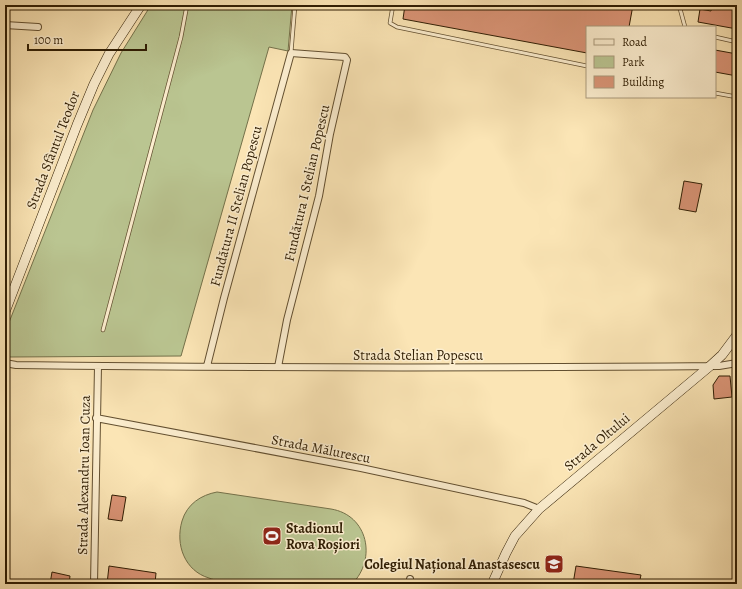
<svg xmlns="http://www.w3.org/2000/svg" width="742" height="589" viewBox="0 0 742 589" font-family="Alegreya,serif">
<rect width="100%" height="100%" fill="#fbe5b5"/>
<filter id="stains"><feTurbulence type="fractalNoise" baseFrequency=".005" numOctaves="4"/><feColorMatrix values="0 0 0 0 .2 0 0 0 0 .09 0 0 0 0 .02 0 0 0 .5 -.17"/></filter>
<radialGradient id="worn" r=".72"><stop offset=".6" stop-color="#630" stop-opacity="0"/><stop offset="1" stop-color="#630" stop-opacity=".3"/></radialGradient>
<path fill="#bac591" stroke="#74714a" d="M151,5H292L288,51L269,47L181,356L10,357L5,350L6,330L93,110L121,53Z
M217,492L331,509C368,515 377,559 352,584C312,584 270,587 230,581C223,580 215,581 209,578C185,571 175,545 182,521C187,504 201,495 217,492Z"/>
<path fill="#da9476" stroke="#2f1d03" d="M405,5H633L629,27H587V53L403,19Z
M712,5H734V6L737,7V29L698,22L700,9L711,11Z
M715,50L737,54V76L715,72Z
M684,181L702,184L696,212L679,209Z
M719,376H730L732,397L714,399L713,385Z
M112,495L126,497L122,521L108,519Z
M109,566L156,573L155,584H107Z
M576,566L641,575L639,584H573Z
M52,572L70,576L69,584H50Z"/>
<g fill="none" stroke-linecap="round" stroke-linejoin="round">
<defs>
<path id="lane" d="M393,5L390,23L397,27L587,66
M679,5L685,27
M715,37L737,42
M291,53L295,5
M715,93L737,97
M103,330L181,37L187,5"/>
<path id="street" d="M5,25L38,27
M5,363L16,365C250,368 485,368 719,366L737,363
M207,366L224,298L291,53L345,57L347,60L330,134L319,196L287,320L278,367
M96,418L361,468L524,503L539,509
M94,584L98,366
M409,584L410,579"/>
<path id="secondary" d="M5,312L77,125L94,84L109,54L141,5
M492,584L506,553L515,536L539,509L710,366L722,355L737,335"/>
</defs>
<use href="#lane" stroke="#624f30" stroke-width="4.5"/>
<use href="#street" stroke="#624f30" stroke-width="8"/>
<use href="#secondary" stroke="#2f1d03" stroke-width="10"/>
<use href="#lane" stroke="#fceecf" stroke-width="3"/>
<use href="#street" stroke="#fceecf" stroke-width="6"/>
<use href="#secondary" stroke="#fceecf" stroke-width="9"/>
</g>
<defs>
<symbol id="stadium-square" viewBox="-11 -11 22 22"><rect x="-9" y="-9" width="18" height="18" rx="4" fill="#8f2418" stroke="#fceecf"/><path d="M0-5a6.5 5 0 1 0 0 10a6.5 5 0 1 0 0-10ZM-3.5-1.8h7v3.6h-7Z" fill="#fff"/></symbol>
<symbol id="university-square" viewBox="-11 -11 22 22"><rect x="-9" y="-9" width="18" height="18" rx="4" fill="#8f2418" stroke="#fceecf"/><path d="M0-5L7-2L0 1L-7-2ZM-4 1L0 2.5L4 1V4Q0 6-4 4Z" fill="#fff"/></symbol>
</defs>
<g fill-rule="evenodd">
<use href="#stadium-square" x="261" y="525" width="22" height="22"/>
<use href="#university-square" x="543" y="553" width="22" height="22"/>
</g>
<g text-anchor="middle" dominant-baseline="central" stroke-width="3" stroke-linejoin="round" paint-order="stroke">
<g font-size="14" fill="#2f1d03" stroke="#fceecf">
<text transform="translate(53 150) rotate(-69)">Strada Sfântul Teodor</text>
<text transform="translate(307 183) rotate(-77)">Fundătura I Stelian Popescu</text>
<text transform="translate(236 206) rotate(-75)">Fundătura II Stelian Popescu</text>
<text x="418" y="355">Strada Stelian Popescu</text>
<text transform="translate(597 442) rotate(-40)">Strada Oltului</text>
<text transform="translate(321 449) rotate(11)">Strada Mălurescu</text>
<text transform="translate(84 475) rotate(-89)">Strada Alexandru Ioan Cuza</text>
</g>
<g font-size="14" font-weight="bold" fill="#2f1d03" stroke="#fceecf" text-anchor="start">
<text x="286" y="528">Stadionul<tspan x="286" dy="16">Rova Roșiori</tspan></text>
<text x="540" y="564" text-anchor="end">Colegiul Național Anastasescu</text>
</g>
</g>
<rect width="742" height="589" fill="none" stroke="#fbe5b5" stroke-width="20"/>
<rect x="6" y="6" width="730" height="577" fill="none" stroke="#2f1d03" stroke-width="2"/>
<rect x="10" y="10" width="722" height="569" fill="none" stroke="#2f1d03"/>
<rect x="586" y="26" width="130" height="72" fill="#fceecf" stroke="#aa9a7d"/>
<rect x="594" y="39" width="20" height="6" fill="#fceecf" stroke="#aa9a7d"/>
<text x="622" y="46" font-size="12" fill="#2f1d03">Road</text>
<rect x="594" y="56" width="20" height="12" fill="#bac591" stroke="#aa9a7d"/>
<text x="622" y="66" font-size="12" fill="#2f1d03">Park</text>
<rect x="594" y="76" width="20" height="12" fill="#da9476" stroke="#aa9a7d"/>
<text x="622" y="86" font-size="12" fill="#2f1d03">Building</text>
<path d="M28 44v6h118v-6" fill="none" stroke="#2f1d03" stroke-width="2"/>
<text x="34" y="44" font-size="12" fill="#2f1d03" stroke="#fceecf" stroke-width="3" paint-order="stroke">100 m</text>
<rect width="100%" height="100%" filter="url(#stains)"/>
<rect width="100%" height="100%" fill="url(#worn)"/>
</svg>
